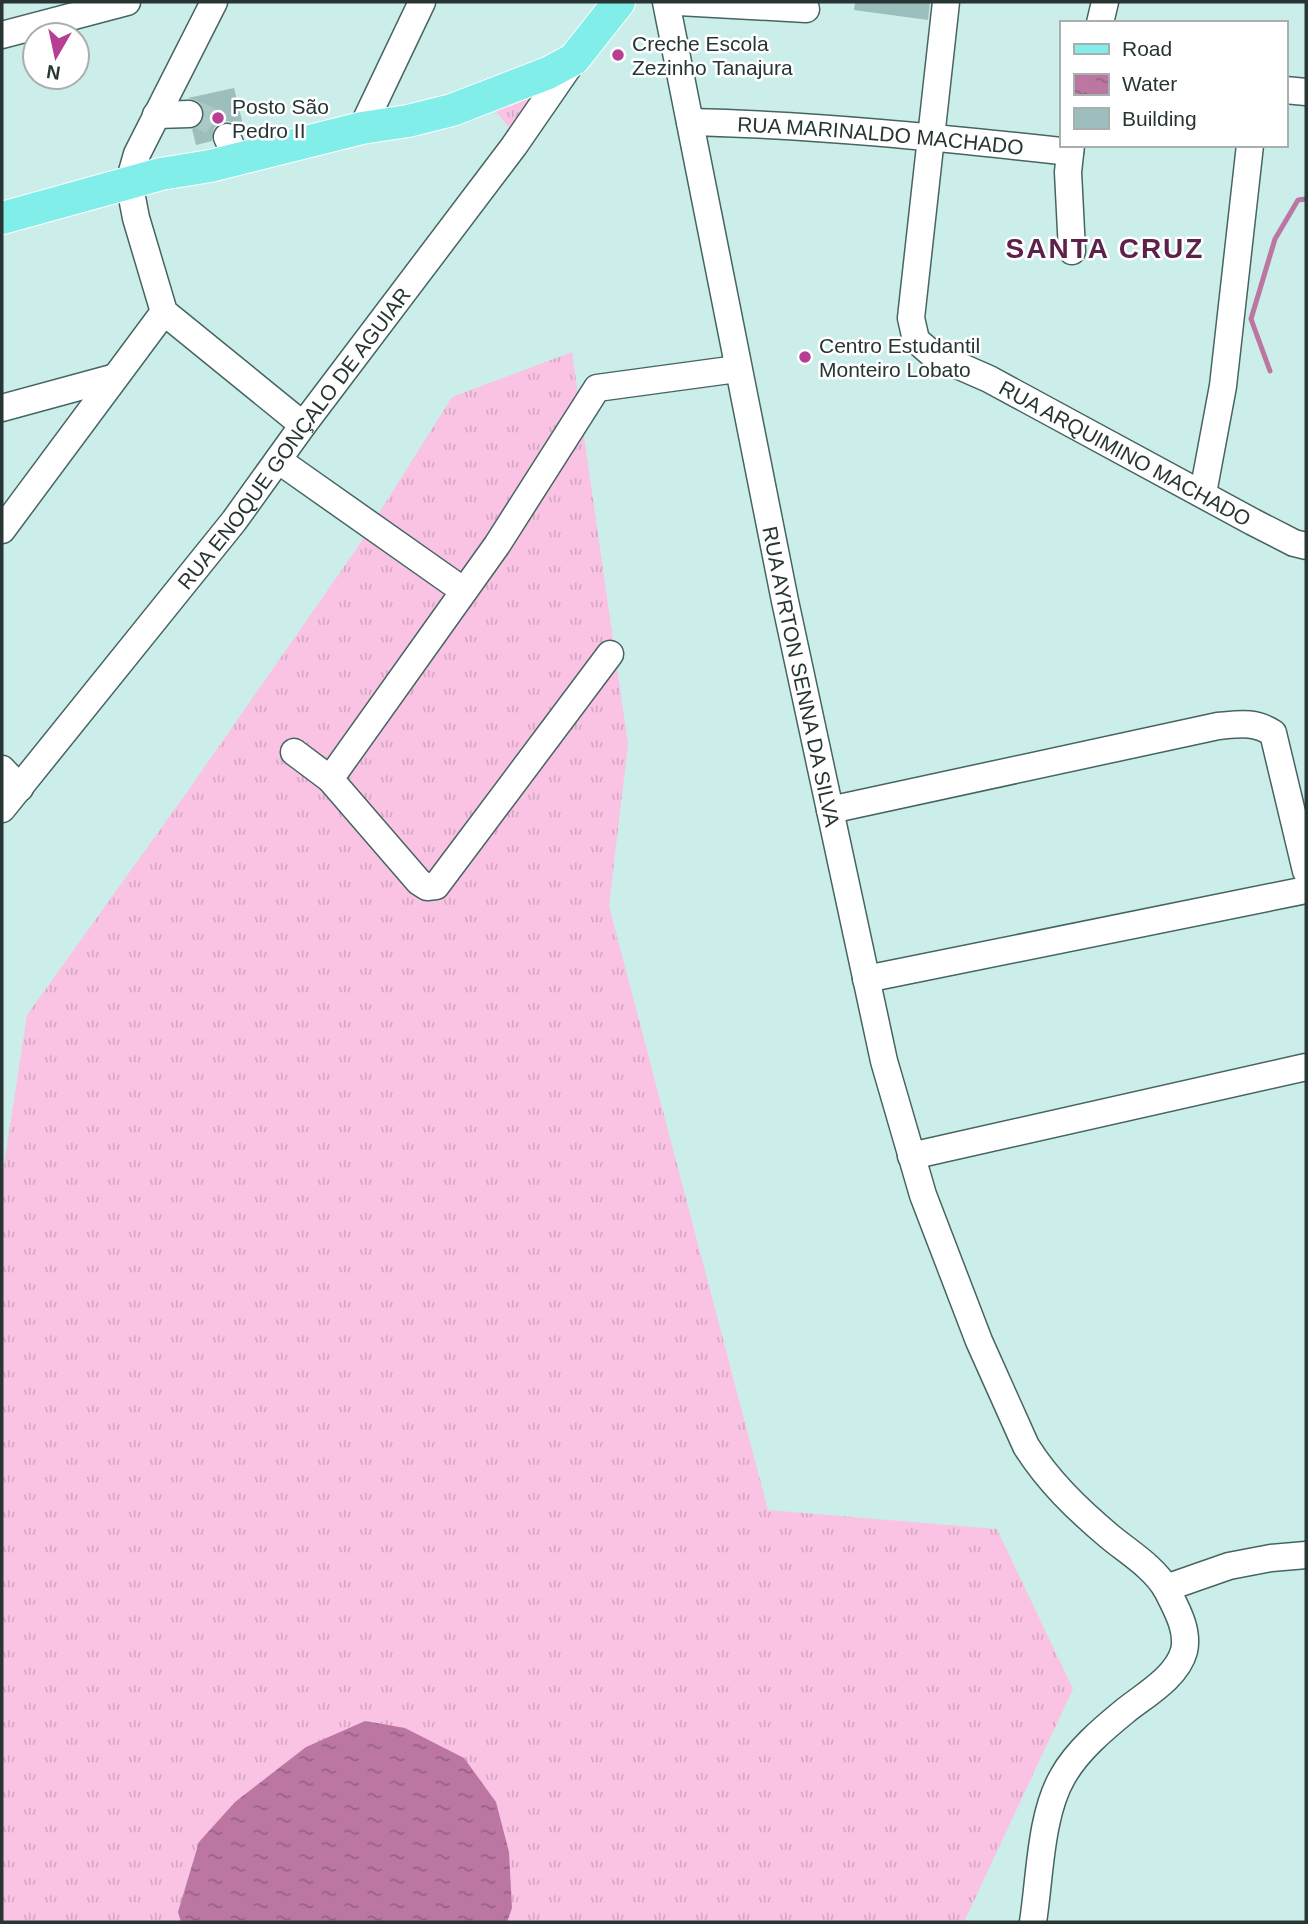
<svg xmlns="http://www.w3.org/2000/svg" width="1308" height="1924" viewBox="0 0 1308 1924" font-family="Arial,sans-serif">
<defs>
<pattern id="grass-tufts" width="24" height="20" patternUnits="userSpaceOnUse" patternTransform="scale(1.75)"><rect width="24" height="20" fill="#fac3e4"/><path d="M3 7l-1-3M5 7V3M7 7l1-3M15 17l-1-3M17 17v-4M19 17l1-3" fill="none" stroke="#d6a8c4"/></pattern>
<pattern id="water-ripples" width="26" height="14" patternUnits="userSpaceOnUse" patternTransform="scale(1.75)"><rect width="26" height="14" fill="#bb76a2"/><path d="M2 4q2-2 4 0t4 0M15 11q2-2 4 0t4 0" fill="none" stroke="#986285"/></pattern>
</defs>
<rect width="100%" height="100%" fill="#cbeeeb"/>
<path fill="url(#grass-tufts)" d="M545,86L512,131L492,107Z
M572,352L628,744L609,906L768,1510L997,1529L1073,1689L964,1922H2V1178L27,1015L187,792L357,548L452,397Z"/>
<path fill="url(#water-ripples)" d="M365,1721L405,1728L464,1758L496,1802L509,1852L512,1908L507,1922H181L178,1912L199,1842L235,1802L306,1747Z"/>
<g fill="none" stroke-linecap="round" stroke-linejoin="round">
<path stroke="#bb76a2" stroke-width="5" d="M1270,371L1251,319L1275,239L1298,200L1306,199"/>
</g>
<path fill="#9cbebc" d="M855,2H930L928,20L854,10Z
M234,88L245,133H243L236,124L228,121L221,122L214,128L212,141L196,145L192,129L202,122L205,113L203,106L197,101L188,98Z"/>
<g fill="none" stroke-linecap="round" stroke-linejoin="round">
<path stroke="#aac9c6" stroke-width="26" stroke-dasharray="26 13" stroke-linecap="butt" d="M189,114C204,114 219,125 227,137"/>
<defs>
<g id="minor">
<path d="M214,2L137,154L129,182L136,218L164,312L303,425"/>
<path id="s1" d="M666,2L785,601L884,1061L923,1195L979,1341L1026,1446C1048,1481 1077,1509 1109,1536C1128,1552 1154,1567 1167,1590C1176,1608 1189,1630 1184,1651C1177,1677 1145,1695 1125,1711C1103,1729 1077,1751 1063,1776C1040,1815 1040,1878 1033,1922"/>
<path d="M678,2L806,9"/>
<path id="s2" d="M946,2L911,318L916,340L932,354L989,379L1253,522L1294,543L1306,546"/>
<path d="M1100,23L1105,2"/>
<path d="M2,35L127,2"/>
<path d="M1285,90L1306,92"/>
<path d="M156,115L189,114"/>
<path id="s3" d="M690,122C817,125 943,138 1070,152"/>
<path d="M362,128L422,2"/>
<path d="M227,137L237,159"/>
<path d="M1071,145L1068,172L1072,251"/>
<path d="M2,408L112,378"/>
<path d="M278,460L464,591"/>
<path d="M1203,493L1223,386L1250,145"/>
<path d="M2,530L164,312"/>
<path d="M610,654L436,886L427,887L419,882L330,779L497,545L597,388L737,369"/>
<path d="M294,752L330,779"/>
<path d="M2,769L20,788"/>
<path id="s4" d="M2,809L234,521L303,425L514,146L574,59"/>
<path d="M830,810L1218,726C1240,724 1254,721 1273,733L1306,871"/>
<path d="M866,979L1306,890"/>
<path d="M911,1156L1306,1067"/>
<path d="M1166,1588L1229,1566L1271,1558L1306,1555"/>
</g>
<path id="major" d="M2,218L161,174L210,166L362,128L408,121L452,110L548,73L574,59L619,2"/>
</defs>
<use href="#minor" stroke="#456462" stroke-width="29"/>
<use href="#major" stroke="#fff" stroke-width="34"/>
<use href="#minor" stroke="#fff" stroke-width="26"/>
<use href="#major" stroke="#82eee9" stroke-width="32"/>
</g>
<g fill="#b73e93" stroke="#fff" stroke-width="2.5">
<circle cx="618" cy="55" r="7"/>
<circle cx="218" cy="118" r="7"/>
<circle cx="805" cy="357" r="7"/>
</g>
<g text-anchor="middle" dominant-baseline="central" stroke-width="5" stroke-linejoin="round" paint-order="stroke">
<g font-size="21" fill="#273534" stroke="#fff" text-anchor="start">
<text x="632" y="43">Creche Escola<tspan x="632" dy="24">Zezinho Tanajura</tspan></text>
<text x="232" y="106">Posto São<tspan x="232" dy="24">Pedro II</tspan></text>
<text x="819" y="345">Centro Estudantil<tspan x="819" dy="24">Monteiro Lobato</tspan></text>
</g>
<g font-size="21" fill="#273534" stroke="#fff">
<text stroke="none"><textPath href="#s3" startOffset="191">RUA MARINALDO MACHADO</textPath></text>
<text stroke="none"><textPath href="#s4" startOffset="472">RUA ENOQUE GONÇALO DE AGUIAR</textPath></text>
<text stroke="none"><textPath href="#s2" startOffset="579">RUA ARQUIMINO MACHADO</textPath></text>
<text stroke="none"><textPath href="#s1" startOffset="688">RUA AYRTON SENNA DA SILVA</textPath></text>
</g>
<g font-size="28" font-weight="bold" letter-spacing="2" fill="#5c224a" stroke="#fff">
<text x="1105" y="248">SANTA CRUZ</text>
</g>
</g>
<rect width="1308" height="1924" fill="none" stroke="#273534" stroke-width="7"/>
<rect x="1060" y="21" width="228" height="126" fill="#ffffff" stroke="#a9aeae" stroke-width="2"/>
<rect x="1074" y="44" width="35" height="10" fill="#82eee9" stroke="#a9aeae" stroke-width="2"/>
<text x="1122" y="56" font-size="21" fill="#273534">Road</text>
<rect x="1074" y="74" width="35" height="21" fill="url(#water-ripples)" stroke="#a9aeae" stroke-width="2"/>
<text x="1122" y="91" font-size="21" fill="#273534">Water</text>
<rect x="1074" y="108" width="35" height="21" fill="#9cbebc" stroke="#a9aeae" stroke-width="2"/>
<text x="1122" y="126" font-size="21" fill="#273534">Building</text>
<g transform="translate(56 56) rotate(189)"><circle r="33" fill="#ffffff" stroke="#a9aeae" stroke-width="2"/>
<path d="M0-5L12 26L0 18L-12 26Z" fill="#b73e93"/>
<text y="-10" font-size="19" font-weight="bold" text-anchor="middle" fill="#273534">N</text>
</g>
</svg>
